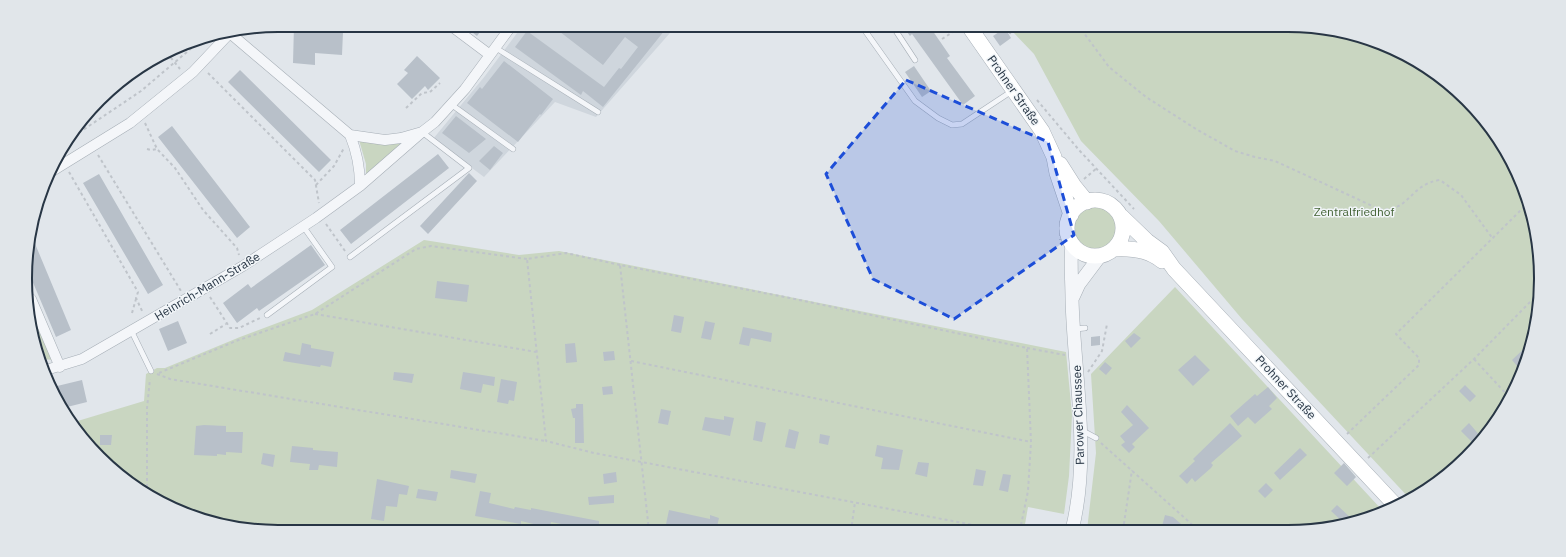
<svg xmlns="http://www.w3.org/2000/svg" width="1566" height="557" viewBox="0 0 1566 557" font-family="'IBM Plex Sans',sans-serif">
<rect width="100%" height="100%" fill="#e1e6eb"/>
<path fill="#cfd6dd" d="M523,25H677L596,117L555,102L484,177L433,139L485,76Z"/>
<path fill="#c9d6c1" d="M1021,25H1288L1353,34L1442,77L1507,152L1539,245L1532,344L1507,405L1455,469L1410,499L1242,319L1159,221L1081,141L1034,54L1013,32Z
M359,140H408L366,175V164Z
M1073 228a22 22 0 1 1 44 0a22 22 0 1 1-44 0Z
M424,240L519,255L559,251L1066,352L1072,415L1069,476L1064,514L1028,507L1024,530L278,532L213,523L137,489L71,423L144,401L146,374L157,368H165L240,337L312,310Z
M1175,287L1383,511L1321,530H1087L1096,453L1091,374Z
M31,308L55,360L41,359L34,344Z"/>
<path fill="#b8c0c9" d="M294,25H318V30L343,32L342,55L315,53V65L293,63Z
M463,25H485L477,36Z
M551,25H669L603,107L583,91L581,95L515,47L527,31L604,87L619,68L621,69L638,47L625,37L603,65Z
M902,25H926L927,29L930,27L950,56L947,58L975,96L963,105L912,34L910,36Z
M1005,28L1011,38L1000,46L993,36Z
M417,56L440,78L428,90L425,86L412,99L397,84L408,73L404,70Z
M504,61L553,99L541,115L540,114L518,142L467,103L480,87L482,89Z
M914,66L931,91L922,97L905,72Z
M240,70L331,160L319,172L228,82Z
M456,116L486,139L469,153L442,133Z
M172,126L250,227L237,238L158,137Z
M494,146L503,153L490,170L479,161Z
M438,154L449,168L351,244L340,230Z
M469,173L477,181L428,234L420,226Z
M99,174L163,285L148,294L83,183Z
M31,234L71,330L56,337L29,273L27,246Z
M311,245L325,265L259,311L257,308L237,323L223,303L248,284L251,288Z
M437,281L469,285L467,302L435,298Z
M674,315L684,317L681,333L671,331Z
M178,321L187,343L168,351L159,329Z
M705,321L715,323L711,340L701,338Z
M743,327L772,333L771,342L751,338L749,346L739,344Z
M1134,333L1141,338L1131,348L1125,341Z
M1100,336V345L1091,346V337Z
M1533,340L1527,358L1517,366L1512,360Z
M302,343L311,345V348L334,352L331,367L321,365L320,367L283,361L285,352L300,355Z
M575,343L577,362L566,363L565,344Z
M614,351L615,360L604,361L603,352Z
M1195,355L1210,370L1193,386L1178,370Z
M1105,362L1112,368L1106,375L1099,369Z
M394,372L414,374L412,383L393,380Z
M463,372L495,377L494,386L483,384L481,393L460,389Z
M501,379L517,382L514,401L509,400L508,404L497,402Z
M82,380L87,402L63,408L53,387Z
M1465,385L1476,396L1470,402L1459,391Z
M612,386L613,394L603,395L602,387Z
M1268,387L1277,398L1269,406L1272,409L1255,424L1248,417L1238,426L1230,416L1255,394L1257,396Z
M576,404H583L584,443H575V418H573L571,409L576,408Z
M1127,405L1149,428L1132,444L1135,447L1129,453L1121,445L1125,442L1120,436L1133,425L1121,412Z
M661,409L671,411L668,425L658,423Z
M724,416L734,418L730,436L702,430L705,417L724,420Z
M756,421L766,423L762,442L753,440Z
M1230,423L1242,436L1211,463L1213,465L1211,468L1195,482L1192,478L1187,484L1179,476L1195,461L1193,459Z
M1469,423L1481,437L1474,444L1461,431Z
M204,425L226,426V432H243L242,453L226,452V455L217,454V456L194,455L196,426Z
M789,429L799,432L795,449L785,447Z
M820,434L830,436L828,445L819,443Z
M100,435H112L111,445H100Z
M877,445L903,450L899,470L881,469L883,458L875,456Z
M292,446L313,448V450L338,452L337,467L319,465L318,470H309L310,464L290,462Z
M1300,448L1307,455L1280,480L1274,473Z
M263,453L275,455L273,467L261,464Z
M918,462L929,463L927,477L915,474Z
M1344,463L1356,477L1347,486L1334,473Z
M976,469L986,471L983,486L973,485Z
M451,470L477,474L475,483L450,478Z
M616,472L617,482L604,484L603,474Z
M1003,474L1011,475L1008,492L999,490Z
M377,479L409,486L407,495L399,494L397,507L386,506L384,521L371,519Z
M1266,483L1273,490L1265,498L1258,491Z
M418,489L438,492L436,501L416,498Z
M480,491L491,493L489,503L514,509L515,507L531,510V508L599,521V527L572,526L551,522L550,528L521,521V524L475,516Z
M614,495V503L589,505L588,497Z
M1337,505L1353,520L1344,523L1331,511Z
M669,510L710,519V515L719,518L716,531H676L665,529Z
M1165,515L1173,517L1188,530H1161Z"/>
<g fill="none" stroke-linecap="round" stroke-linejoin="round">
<defs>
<path id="service" d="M861,25L915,101L938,118L952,125L962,124L1012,91
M892,25L915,60
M496,48L598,112
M452,105L513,149
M350,257L469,168L422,132
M267,315L332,267L303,226
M1075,329L1085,328
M131,330L151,371
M1081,430L1096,438"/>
<path id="minor" d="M450,25L490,55
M231,34L350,135L385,140L401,138L422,132L435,122L465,89L512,25
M350,135C357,152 360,168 360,186
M49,173L130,123L193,72L228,35
M31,299L60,367
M46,370L82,359L243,266L316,218L360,186L422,132"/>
<path id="tertiary" d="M1073,297L1079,284L1100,256
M1072,530C1091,454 1074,376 1072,299C1072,280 1070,262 1072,244"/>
<path id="secondary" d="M968,25L1042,131L1054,157L1057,173L1071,215
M1060,164L1074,186L1087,202
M1067 228a28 28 0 1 1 56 0a28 28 0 1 1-56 0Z
M1121,216L1147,241L1162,252L1174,269L1397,507
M1114,249C1131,248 1149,250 1162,261"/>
</defs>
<use href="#service" stroke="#a6aeb6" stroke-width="6"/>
<use href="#minor" stroke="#a6aeb6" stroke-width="11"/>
<use href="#tertiary" stroke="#a6aeb6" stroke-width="14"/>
<use href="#secondary" stroke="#a6aeb6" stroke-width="16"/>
<path stroke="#bfc4ca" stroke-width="2" stroke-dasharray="3 3" stroke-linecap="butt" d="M1078,25L1109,67L1146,97L1196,129L1235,151L1255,157L1275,161L1379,209C1410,213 1409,184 1440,180L1461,195L1493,239
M945,29L949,35
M1010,34L1012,25
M942,39L956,30
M167,53L180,69
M208,73L315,180L319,203
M1037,100L1079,150L1134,209
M406,108L422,93L430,92L440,83
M145,123L157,149L175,168L203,210L237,248L239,255
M74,136L141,91L201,40
M147,149L151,150L157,149
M98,155L181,291
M69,172L138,292L136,298L143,313
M1084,179L1097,168
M316,185L334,166L344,148
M1060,221V240
M326,224L345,251
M620,265L566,253L527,259L546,441L594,453L1000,530
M210,297L230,328H239L260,318
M132,313L136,299
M315,314L536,352
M210,334L226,324
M1027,348L1065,355
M1474,359L1510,398
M631,361L1031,442
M1088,372L1102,351L1107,324
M159,373L236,341L315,314L416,249L431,246L527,259
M157,374L170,379L546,441
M1347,434L1419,365V358L1396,334L1525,206
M1101,443L1198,530
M1368,458L1474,359L1535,297
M147,493V408L150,379
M1123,530L1132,470
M649,531L620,265L790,298L1027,348L1031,442L1028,491L1020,530
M851,531L855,502"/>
<use href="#service" stroke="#f4f6f9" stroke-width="5"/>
<use href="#minor" stroke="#f4f6f9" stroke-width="10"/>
<use href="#tertiary" stroke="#f4f6f9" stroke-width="13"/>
<use href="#secondary" stroke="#fff" stroke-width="15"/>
</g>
<path fill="#1d4ed8" fill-opacity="0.2" stroke="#1d4ed8" stroke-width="3" stroke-dasharray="8 5" stroke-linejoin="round" d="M906,80L1048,142L1074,235L954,319L873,279L826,174Z"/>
<g text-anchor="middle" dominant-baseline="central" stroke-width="3" stroke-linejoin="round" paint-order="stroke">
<g font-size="12" fill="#283645" stroke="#f1f5f8">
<text transform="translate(1014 90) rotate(55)">Prohner Straße</text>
<text transform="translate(207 286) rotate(-31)">Heinrich-Mann-Straße</text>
<text transform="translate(1286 387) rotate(47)">Prohner Straße</text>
<text transform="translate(1078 415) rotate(-92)">Parower Chaussee</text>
</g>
<g font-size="12" fill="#426234" stroke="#f1f5f8">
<text x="1354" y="211">Zentralfriedhof</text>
</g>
</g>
<path d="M0 0H1566V557H0ZM278 32H1288A246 246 0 0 1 1534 278V279A246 246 0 0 1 1288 525H278A246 246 0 0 1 32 279V278A246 246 0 0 1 278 32Z" fill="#e1e6ea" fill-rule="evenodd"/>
<path fill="none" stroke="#283645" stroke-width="2" d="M278 32H1288A246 246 0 0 1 1534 278V279A246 246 0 0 1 1288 525H278A246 246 0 0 1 32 279V278A246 246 0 0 1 278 32Z"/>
</svg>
